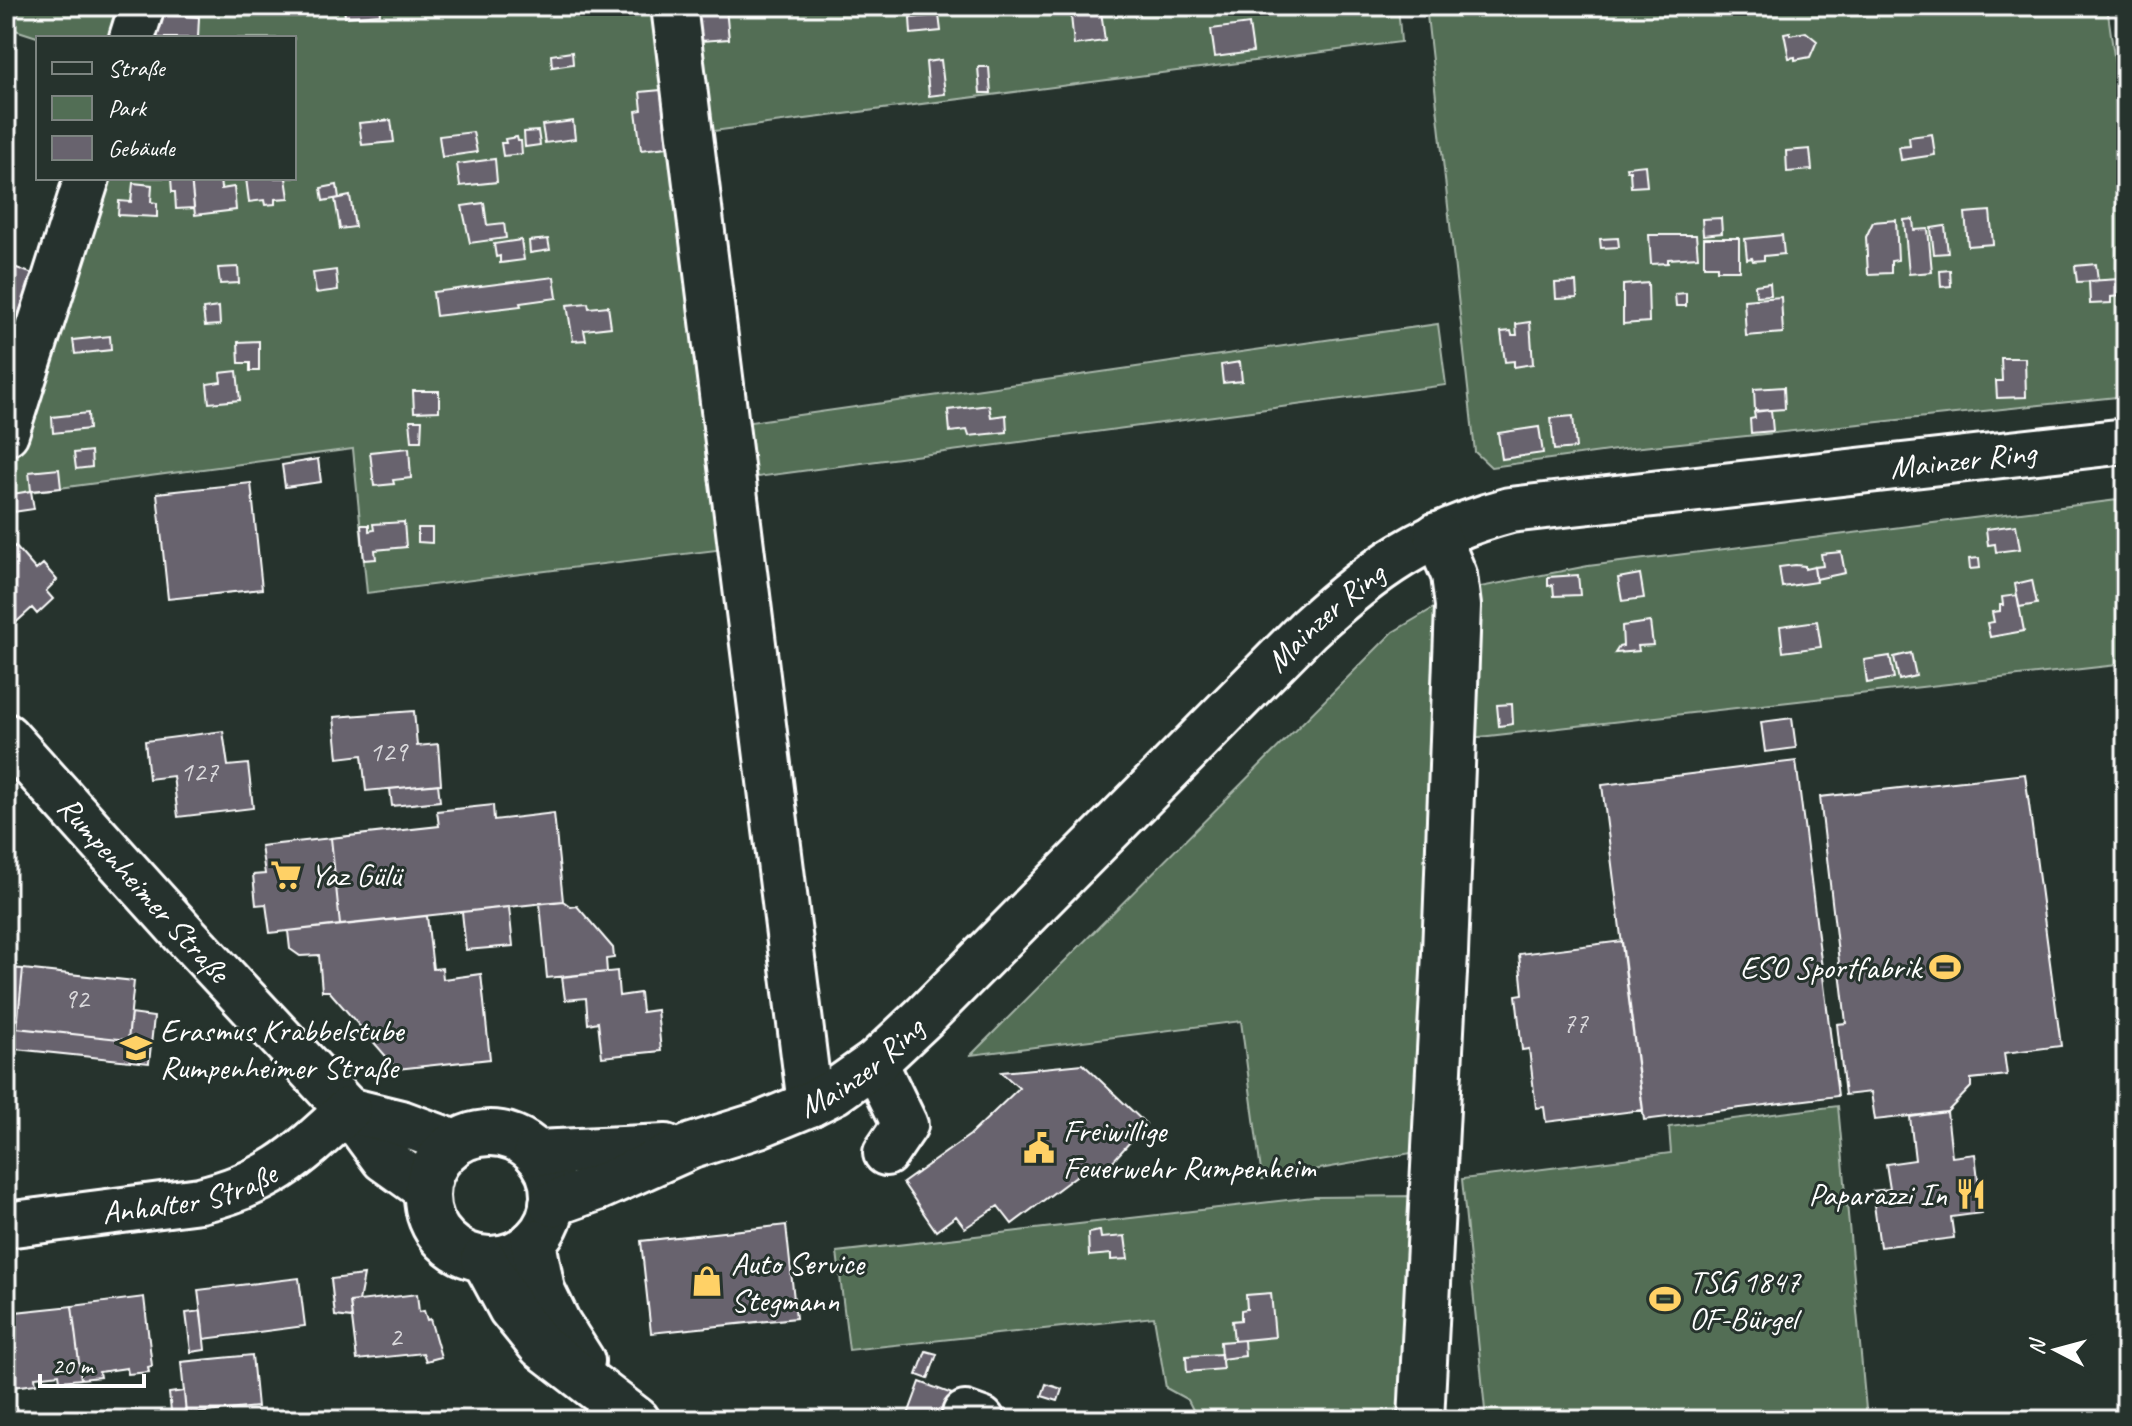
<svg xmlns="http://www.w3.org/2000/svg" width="2132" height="1426" viewBox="0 0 2132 1426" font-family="Caveat,sans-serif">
<rect width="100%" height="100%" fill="#26332d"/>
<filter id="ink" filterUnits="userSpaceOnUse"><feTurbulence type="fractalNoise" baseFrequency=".0125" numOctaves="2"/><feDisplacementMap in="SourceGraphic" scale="16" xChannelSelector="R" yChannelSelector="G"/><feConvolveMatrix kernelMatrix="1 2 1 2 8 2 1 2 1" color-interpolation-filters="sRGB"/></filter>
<g filter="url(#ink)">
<path fill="#526e55" stroke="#a8b6aa" stroke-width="2" d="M6,6H1398L1401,42L682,135L733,548L367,593L353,449L6,495V475L100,178H294V38H40L6,27Z
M1426,6H2107L2120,99H2126V396L1623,449L1491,467L1475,452Z
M1438,324L1446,385L750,478L743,423Z
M2126,499V664L1461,739L1470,589L1588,566Z
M1437,606L1423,1151L1262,1179L1241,1021L971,1055L1393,632Z
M1838,1106L1867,1420H1486L1462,1179L1671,1153L1669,1127Z
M1421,1196L1411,1420H1198L1188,1400L1166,1388L1154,1317L849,1350L837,1252L1313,1197Z"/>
<path fill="#68636e" stroke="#fff" stroke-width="2" d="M344,6H379L380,14L345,17Z
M491,6H524V9L491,12Z
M700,6L726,8L729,39L700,41L697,12H701Z
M1070,6H1123V8L1101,11L1105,41L1074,45Z
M1234,6H1271V10L1235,13Z
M1590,6H1643V7L1591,13Z
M153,14L199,17L198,38H151Z
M939,15L941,31L911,34L910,18Z
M1249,24L1253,52L1215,57L1211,29Z
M1790,32V35L1806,32L1817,41L1810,57L1795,60V57L1789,58L1784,33Z
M572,52L573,64L552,67L551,55Z
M941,60L945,94L929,96L926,62Z
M978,67H989L991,93H980Z
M672,89L674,111L663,112L667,147L641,150L636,111L642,110L640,92Z
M391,120L394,142L362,145L359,123Z
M573,121L575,139L545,143L542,125Z
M538,131L540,145L525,147L524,132Z
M473,132L477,152L442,157L439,136Z
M1932,134L1935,155L1901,160L1899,147L1910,146L1909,137Z
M517,137L518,141H521L522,154L503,156L501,143H506L505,139Z
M1810,149L1812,170L1787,172L1786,151Z
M6,151L17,155L9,176L6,175Z
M495,159L497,182L460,186L457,164Z
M1645,165L1647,186L1631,187L1630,171H1627L1626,167Z
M171,178H191L194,208L176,209L175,192H172Z
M191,178H220L221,189L234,187L236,210L195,215Z
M246,178H286L289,198L275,199V204L265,205L264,200L249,202Z
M133,183L152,185L151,202L157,203V217L118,215L119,201L131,202Z
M337,185L339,198L323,201L321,188Z
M350,196L355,227L340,229L335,199Z
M484,203L487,225L504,223L506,238L470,243L462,206Z
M1990,211L1993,244L1968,246L1965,213Z
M1721,218L1722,233L1703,235L1702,219Z
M1913,219L1914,230L1928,229L1932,272L1909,274L1904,220Z
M1896,220L1898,260L1891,261V273L1868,274L1866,237L1873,222Z
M1945,226L1948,253L1934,254L1931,228Z
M1649,235H1696L1698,257L1668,259V263L1651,264Z
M1782,235L1784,254L1764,256V260L1753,261L1752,258L1747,259L1745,239Z
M1618,238L1619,247L1601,248L1600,239Z
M1704,238H1739V270H1717V266H1704Z
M548,239L550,250L530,253L529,241Z
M521,240L524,260L500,263V256L496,257L494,244Z
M6,264L33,274L6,349Z
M2096,264L2098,281L2077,282L2075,266Z
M238,267L239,283L220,284L218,268Z
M336,270L338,290L316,293L313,273Z
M1950,270L1951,286L1941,287L1940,271Z
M554,277L557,298L520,303L521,306L436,316L433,292Z
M2119,279L2120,296L2111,297V303L2090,304L2089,281Z
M1576,282L1577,298L1556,299L1555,283Z
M1648,283L1649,322L1623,324V285Z
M1770,283L1771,295L1756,296L1755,285Z
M1686,293V306H1676L1675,294Z
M1781,297L1783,333L1746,336L1744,300Z
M588,303L589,308L608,306L611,327L584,330L586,340L573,341L567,305Z
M219,307L220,325L205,326L203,309Z
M1530,322L1533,364L1514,367V361L1505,362L1501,332L1511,331L1512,335H1517L1516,324Z
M110,336L111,350L75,354L73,340Z
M259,341V371H250V363H239L238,342Z
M2001,358H2025L2026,397L1997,398L1996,381H2002Z
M1240,362L1242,381L1223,383L1221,365Z
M237,371L240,400L209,403L207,384L221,382L220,373Z
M1784,387L1785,409L1755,411L1754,389Z
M413,391H439V411L414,412Z
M989,405L991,417L1006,415L1007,432L969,436L967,430L950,432L948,410Z
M1771,410L1773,431L1751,433L1750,419L1755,418L1754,412Z
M88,413L89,429L53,433L52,417Z
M1573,416L1576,448L1554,450L1551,418Z
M410,420H422L421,441H412Z
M1539,427L1543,453L1502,459L1498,433Z
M409,448L411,478L393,480L394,484L374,486L370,452Z
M91,451L92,467L76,469L74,453Z
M318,459L321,482L285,487L282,465Z
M59,469L61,488L31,491L29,472Z
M251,483L262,589L168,599L157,493Z
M31,491L34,509L6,513V495Z
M404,522L406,547L375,550L376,559L364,560L361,525H369V531L374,530L373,524Z
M2016,525L2020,549L1996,552L1995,544L1988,545L1986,529Z
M418,528H432V543L418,542Z
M15,546L36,570L43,564L57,580L46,591L53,599L37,614L32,608L11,627L6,621V555Z
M1841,552L1845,573L1816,579L1814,567L1823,566L1821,554Z
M1979,558L1980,568L1970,569L1969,559Z
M1795,565L1805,566V569L1814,567L1816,582L1782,587L1779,567Z
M1640,574L1644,598L1622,601L1618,578Z
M1578,575L1580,595L1554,596L1553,585L1548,586V577Z
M2032,580L2037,604L2019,607L2015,584Z
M2017,595L2024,631L1990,637L1987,623L1994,622L1992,612L2000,611V605H2003L2002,597Z
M1817,621L1821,647L1783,652L1780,626Z
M1650,622L1653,645L1638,646L1639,651L1615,653L1619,647L1623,646L1622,626Z
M1911,653L1916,676L1899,680L1894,657Z
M1890,656L1894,678L1867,683L1864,660Z
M1512,704L1513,724L1499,726L1497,705Z
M414,711L417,746L438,744L441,784L366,791L362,755L338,758L334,717Z
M1792,718L1796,748L1765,752L1761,722Z
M223,731L228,766L248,764L253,808L178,817L173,776L149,779L145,741Z
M1796,761L1838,1096L1644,1120L1602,785Z
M2025,774L2061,1046L2004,1053L2007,1075L1971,1079V1087L1947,1112L1875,1120L1871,1092L1845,1095L1837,1024L1846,1023L1820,797Z
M438,784L440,801L392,806L390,789Z
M493,805L494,820L554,813L563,901L340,925L331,838L439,826L437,811Z
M331,838L340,925L270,933L266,904L256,905L253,875L265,874L261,846Z
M563,901L571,907L577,906L613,948L614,958L606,959L607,972L547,978L540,903Z
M509,907L513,946L466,950L462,912Z
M427,916L433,969L442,968L443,979L481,974L490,1059L397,1069L329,991H322L319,955L300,956L290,949L288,931Z
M1622,941L1643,1110L1546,1122L1544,1107L1536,1108L1529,1049L1522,1050L1516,995L1523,994L1519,954Z
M6,968L23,969L17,1028L6,1027Z
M23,969L134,981L128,1040L17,1028Z
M617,971L619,996L640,993L642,1012L657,1010L661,1051L602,1057L598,1022L588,1024L586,998L565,1000L562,977Z
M131,1014L154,1017L149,1063L6,1048V1027L128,1040Z
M1083,1064L1146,1124L1106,1169L1096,1161L1012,1224L998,1206L965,1228L956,1216L936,1231L903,1183L970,1135L1019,1088L1001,1072Z
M1947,1112L1952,1157L1975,1154L1982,1213L1951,1217L1954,1238L1880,1247L1872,1191L1890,1189L1886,1164L1915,1160L1910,1117Z
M786,1225L796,1318L651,1333L641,1241Z
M1100,1231L1101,1238L1125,1236L1128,1259L1111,1260V1254L1089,1256L1088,1233Z
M364,1275L359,1301L350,1302L352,1318L335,1316L331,1279Z
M299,1278L305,1326L204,1339L198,1290Z
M1271,1293L1275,1337L1234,1341L1232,1321L1241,1320V1310L1247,1309L1246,1295Z
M417,1294L419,1312L424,1311L427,1320L430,1319L441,1357L426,1361L423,1353L357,1360L350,1302Z
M144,1297L152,1366L148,1367L149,1372L128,1374L127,1368L99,1372L100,1377L81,1379L72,1306Z
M72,1306L81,1379L60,1381L59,1374L35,1377L36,1384L12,1387V1380L8,1381L6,1364V1313Z
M201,1311L205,1350L191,1352L186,1313Z
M1244,1340L1245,1356L1221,1359L1220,1342Z
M926,1351L937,1354L928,1379L917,1375Z
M1221,1354L1223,1369L1187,1372L1186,1356Z
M252,1355L257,1407L186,1414L181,1362Z
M920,1382L955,1395L946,1420H906Z
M1046,1384L1062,1389L1058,1401L1042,1396Z
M184,1391L186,1414L191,1413L192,1420H172L169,1393Z
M450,1412L451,1416L463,1415V1420H372Z"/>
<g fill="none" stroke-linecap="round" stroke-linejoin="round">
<defs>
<g id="minor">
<path d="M674,6L810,1104"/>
<path d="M132,38L142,6"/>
<path d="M6,433L87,178"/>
<path id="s1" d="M6,736L185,935L348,1110L384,1159L426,1189"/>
<path d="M875,1063L905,1125L886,1153"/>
<path d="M348,1110L401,1123L455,1143"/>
<circle cx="490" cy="1196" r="63"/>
<path d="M536,1153L666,1147"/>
<path id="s2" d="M552,1204L600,1187L692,1146L759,1125L810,1104L834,1092L875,1063L925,1016L1308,629C1373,569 1423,533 1510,510L2126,441"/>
<path id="s3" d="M6,1225L200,1200C270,1183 296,1158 348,1110"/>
<path d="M533,1242L542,1290L558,1323L582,1361"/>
<path d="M484,1259L511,1309L541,1346L637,1420"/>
<path d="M964,1420L965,1414L982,1420"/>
<path d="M1421,1420L1445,953L1458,606L1454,575L1437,535"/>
</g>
</defs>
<use href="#minor" stroke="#fff" stroke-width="50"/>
<use href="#minor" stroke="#26332d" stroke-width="44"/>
</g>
</g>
<defs>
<symbol id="supermarket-bare" viewBox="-9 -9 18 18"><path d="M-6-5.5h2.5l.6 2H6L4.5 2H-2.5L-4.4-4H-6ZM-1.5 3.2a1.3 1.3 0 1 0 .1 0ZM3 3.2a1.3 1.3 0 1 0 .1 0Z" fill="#ffd166" stroke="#26332d" stroke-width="2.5" paint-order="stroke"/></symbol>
<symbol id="stadium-bare" viewBox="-9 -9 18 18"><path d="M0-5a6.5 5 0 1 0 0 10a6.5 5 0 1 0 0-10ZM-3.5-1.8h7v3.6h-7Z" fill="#ffd166" stroke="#26332d" stroke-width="2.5" paint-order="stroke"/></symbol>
<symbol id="school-bare" viewBox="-9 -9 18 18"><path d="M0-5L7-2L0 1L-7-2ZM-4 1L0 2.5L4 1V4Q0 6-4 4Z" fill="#ffd166" stroke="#26332d" stroke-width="2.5" paint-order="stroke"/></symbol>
<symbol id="civic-bare" viewBox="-9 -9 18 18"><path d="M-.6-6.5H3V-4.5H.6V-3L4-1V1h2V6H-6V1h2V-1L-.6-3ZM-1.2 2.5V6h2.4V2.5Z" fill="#ffd166" stroke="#26332d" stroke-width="2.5" paint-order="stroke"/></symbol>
<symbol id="restaurant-bare" viewBox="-9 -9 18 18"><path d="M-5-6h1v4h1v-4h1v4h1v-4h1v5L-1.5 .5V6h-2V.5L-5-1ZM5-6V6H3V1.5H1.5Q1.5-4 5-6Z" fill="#ffd166" stroke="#26332d" stroke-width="2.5" paint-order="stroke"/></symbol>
<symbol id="shop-bare" viewBox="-9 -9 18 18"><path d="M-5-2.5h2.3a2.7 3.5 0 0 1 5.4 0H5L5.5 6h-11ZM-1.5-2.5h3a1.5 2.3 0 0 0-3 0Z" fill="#ffd166" stroke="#26332d" stroke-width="2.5" paint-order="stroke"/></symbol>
</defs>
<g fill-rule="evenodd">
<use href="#supermarket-bare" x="264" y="853" width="44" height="44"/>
<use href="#stadium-bare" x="1923" y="945" width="44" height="44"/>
<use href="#school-bare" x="114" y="1026" width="44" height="44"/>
<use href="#civic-bare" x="1017" y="1126" width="44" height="44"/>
<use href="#restaurant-bare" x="1949" y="1172" width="44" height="44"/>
<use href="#shop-bare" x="685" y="1259" width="44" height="44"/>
<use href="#stadium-bare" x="1643" y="1277" width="44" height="44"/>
</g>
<g text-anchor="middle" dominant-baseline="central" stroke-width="6" stroke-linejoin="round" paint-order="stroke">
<g font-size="28" fill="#d9d8db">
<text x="388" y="751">129</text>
<text x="199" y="771">127</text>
<text x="76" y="998">92</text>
<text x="1575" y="1022">77</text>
<text x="395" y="1336">2</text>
</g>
<g font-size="32" fill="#fff" stroke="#26332d">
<text stroke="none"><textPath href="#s2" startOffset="1660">Mainzer Ring</textPath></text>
<text stroke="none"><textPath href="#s2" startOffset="988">Mainzer Ring</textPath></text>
<text stroke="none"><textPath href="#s1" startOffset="206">Rumpenheimer Straße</textPath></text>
<text stroke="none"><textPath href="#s2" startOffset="340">Mainzer Ring</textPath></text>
<text stroke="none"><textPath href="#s3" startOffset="186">Anhalter Straße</textPath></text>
</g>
<g font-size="32" fill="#fff" stroke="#26332d" text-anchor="start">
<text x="310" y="875">Yaz Gülü</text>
<text x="1921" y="967" text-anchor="end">ESO Sportfabrik</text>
<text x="160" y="1030">Erasmus Krabbelstube<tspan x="160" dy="37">Rumpenheimer Straße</tspan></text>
<text x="1063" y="1130">Freiwillige<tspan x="1063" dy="37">Feuerwehr Rumpenheim</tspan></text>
<text x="1947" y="1194" text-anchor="end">Paparazzi In</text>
<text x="731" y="1263">Auto Service<tspan x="731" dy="37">Stegmann</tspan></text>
<text x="1689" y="1281">TSG 1847<tspan x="1689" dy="37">OF-Bürgel</tspan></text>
</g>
</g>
<rect width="2132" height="1426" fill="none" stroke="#26332d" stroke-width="32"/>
<rect x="16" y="16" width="2100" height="1394" fill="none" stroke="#fff" stroke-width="3" filter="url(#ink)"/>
<rect x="36" y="36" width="260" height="144" fill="#26332d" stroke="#7d8581" stroke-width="2"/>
<rect x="52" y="62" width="40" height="12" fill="#26332d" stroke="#7d8581" stroke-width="2"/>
<text x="108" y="76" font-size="24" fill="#ffffff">Straße</text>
<rect x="52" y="96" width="40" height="24" fill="#526e55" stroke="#7d8581" stroke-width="2"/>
<text x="108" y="116" font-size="24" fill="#ffffff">Park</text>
<rect x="52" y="136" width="40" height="24" fill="#68636e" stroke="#7d8581" stroke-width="2"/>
<text x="108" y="156" font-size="24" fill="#ffffff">Gebäude</text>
<g transform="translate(2056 1350) rotate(276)" stroke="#26332d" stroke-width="6" paint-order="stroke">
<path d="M0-6L14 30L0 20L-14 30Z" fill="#ffffff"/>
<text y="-12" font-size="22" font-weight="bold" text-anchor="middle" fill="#ffffff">N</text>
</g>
<path d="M40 1374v12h104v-12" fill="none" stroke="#ffffff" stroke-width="4"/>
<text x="52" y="1374" font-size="24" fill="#ffffff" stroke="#26332d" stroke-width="6" paint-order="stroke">20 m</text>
</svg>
